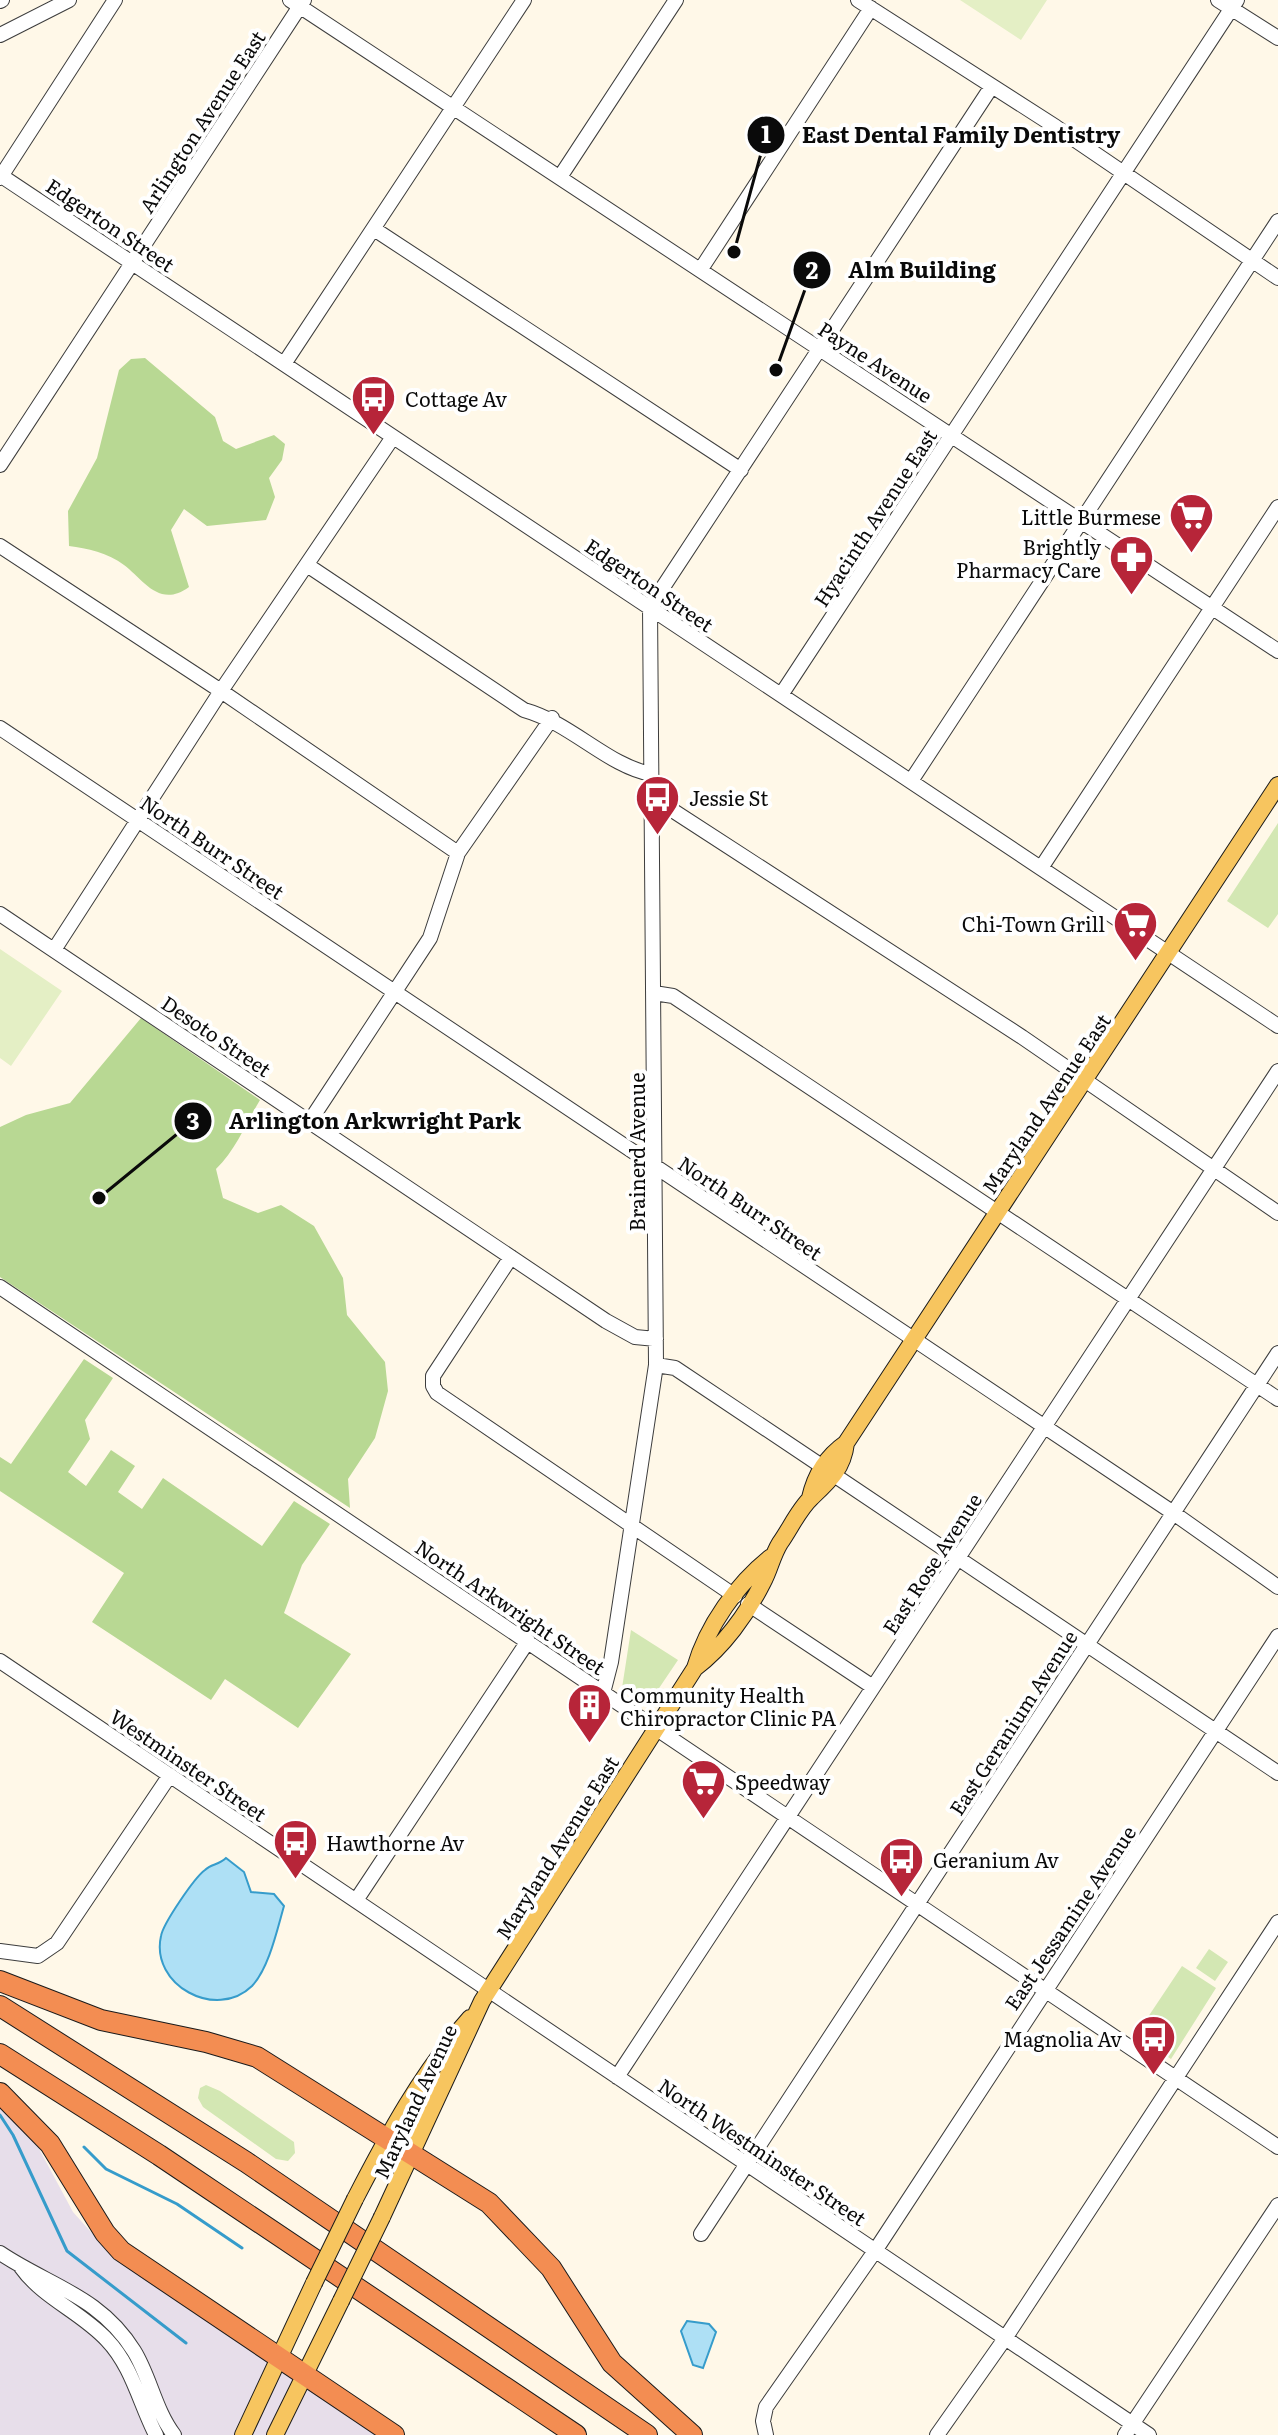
<svg xmlns="http://www.w3.org/2000/svg" width="1278" height="2435" viewBox="0 0 1278 2435" font-family="Literata,serif">
<rect width="100%" height="100%" fill="#fff8e8"/>
<path fill="#e7deea" d="M0,2088L37,2145L73,2212L99,2241L378,2435H0Z"/>
<path fill="#d3e7b3" d="M1278,823V914L1268,928L1227,901Z
M631,1630L678,1660L647,1706L622,1688Z
M1209,1949L1228,1962L1215,1981L1196,1968Z
M1182,1966L1216,1988L1171,2059L1136,2035Z
M206,2085L220,2091L294,2142L295,2153L288,2161L276,2159L203,2107L198,2098L200,2088Z"/>
<path fill="#b8d893" d="M145,358L215,417L223,441L236,449L274,435L285,444L282,460L269,478L275,497L266,520L207,526L184,509L171,530L189,587C159,609 143,579 124,565C108,553 87,548 69,546L68,511L97,458L119,370L131,359Z
M141,1018L260,1100C246,1123 236,1150 216,1169L223,1198L258,1213L281,1205L314,1226L343,1278L347,1315L385,1362L388,1391L375,1438L348,1479L350,1508L0,1277V1127L26,1115L70,1103Z
M84,1359L113,1378L85,1420L90,1439L68,1472L86,1486L111,1450L135,1466L118,1492L142,1509L163,1478L262,1546L294,1501L330,1524L302,1565L284,1613L351,1654L298,1728L225,1679L211,1700L92,1622L124,1573L0,1491V1457L11,1464Z"/>
<path fill="#e4efc5" d="M960,0H1047L1021,40Z
M0,949L62,991L11,1066L0,1058Z"/>
<path fill="#aee0f5" stroke="#369ccb" stroke-width="2" d="M226,1858L244,1872L251,1892L274,1894L284,1906C277,1930 269,1968 252,1986C216,2021 150,1985 161,1936C163,1924 194,1878 205,1870C211,1864 219,1865 226,1858Z
M687,2321L709,2324L716,2332L703,2368L693,2365L681,2331Z"/>
<g fill="none" stroke-linecap="round" stroke-linejoin="round">
<path stroke="#369ccb" stroke-width="3" d="M0,2115L13,2135L67,2251L186,2343
M84,2147L106,2169L177,2204L242,2248"/>
<defs>
<path id="minor" d="M290,0L1278,651
M858,0L1056,127L1278,278
M1218,0L1278,38
M0,1L2,0
M0,35L69,0
M0,175L1278,1026
M560,177L676,0
M0,178L115,0
M374,229L741,470
M701,269L871,8
M284,364L524,0
M0,465L304,0
M0,546L221,691L458,853
M307,565L524,710C571,723 608,766 651,774
M650,607L992,86
M781,695L1237,0
M0,728L1172,1512L1278,1587
M911,781L1278,221
M651,805L672,810L1022,1037L1278,1213
M1041,868L1278,507
M0,914L606,1321L635,1337L656,1339
M54,950L221,691L393,437
M654,993L673,996L1278,1399
M310,1121L430,938L458,853L552,718
M511,1257L433,1376V1386L437,1393L735,1596
M0,1287L1278,2147
M656,1365L675,1368L823,1467
M834,1475L1278,1773
M748,1604L873,1687
M0,1661L1149,2435
M603,1693L611,1662L656,1365L650,607
M357,1899L528,1641
M0,1951L38,1956L57,1943L170,1775
M617,2077L1278,1071
M701,2234L1278,1353
M0,2253C49,2286 100,2296 134,2351C150,2377 155,2410 174,2435
M21,2267C43,2298 81,2312 107,2340C132,2366 140,2404 156,2435
M766,2435L763,2421L766,2407L875,2251L1278,1636
M937,2435L1006,2337L1278,1922
M1125,2435L1278,2205"/>
<path id="major" d="M810,1498C815,1475 826,1457 846,1443L1278,785
M695,1668C723,1647 747,1614 763,1582C770,1569 772,1556 780,1543C790,1529 799,1509 811,1498C829,1481 843,1469 846,1443
M355,2199C388,2135 422,2072 470,2018
M382,2217L482,2001L695,1668C707,1626 737,1584 771,1557
M243,2435L314,2283
M275,2435L341,2301"/>
<path id="highway" d="M0,1981L101,2020L206,2042L257,2057L489,2203L551,2268L612,2363L692,2435
M0,2006L246,2162L647,2435
M0,2054L159,2155L576,2435
M0,2093L50,2144L105,2233L121,2251L394,2435"/>
</defs>
<use href="#minor" stroke="#3d3d3d" stroke-width="16"/>
<use href="#major" stroke="#1b1b1b" stroke-width="18"/>
<use href="#highway" stroke="#1b1b1b" stroke-width="22"/>
<use href="#minor" stroke="#fff" stroke-width="14"/>
<use href="#major" stroke="#f7c55f" stroke-width="16"/>
<use href="#highway" stroke="#f38d52" stroke-width="20"/>
<defs>
<path id="major-bridge" d="M314,2283L355,2199
M341,2301L382,2217"/>
</defs>
<use href="#major-bridge" stroke="#1b1b1b" stroke-width="18" stroke-linecap="butt"/>
<use href="#major-bridge" stroke="#f7c55f" stroke-width="16"/>
</g>
<defs>
<symbol id="bus-pin" viewBox="-11 -11 22 30"><path d="M0 17L-7.5 6A9.5 9.5 0 1 1 7.5 6Z" fill="#b72539" stroke="#fff"/><path d="M-5-6H5V4H4V6H2V4H-2V6H-4V4H-5ZM-3.5-4V0h7V-4ZM-3.5 1.2v1.5H-2V1.2ZM2 1.2v1.5H3.5V1.2Z" fill="#fff"/></symbol>
<symbol id="supermarket-pin" viewBox="-11 -11 22 30"><path d="M0 17L-7.5 6A9.5 9.5 0 1 1 7.5 6Z" fill="#b72539" stroke="#fff"/><path d="M-6-5.5h2.5l.6 2H6L4.5 2H-2.5L-4.4-4H-6ZM-1.5 3.2a1.3 1.3 0 1 0 .1 0ZM3 3.2a1.3 1.3 0 1 0 .1 0Z" fill="#fff"/></symbol>
<symbol id="pharmacy-pin" viewBox="-11 -11 22 30"><path d="M0 17L-7.5 6A9.5 9.5 0 1 1 7.5 6Z" fill="#b72539" stroke="#fff"/><path d="M-2-6h4v4h4v4h-4v4h-4v-4h-4v-4h4Z" fill="#fff"/></symbol>
<symbol id="building-pin" viewBox="-11 -11 22 30"><path d="M0 17L-7.5 6A9.5 9.5 0 1 1 7.5 6Z" fill="#b72539" stroke="#fff"/><path d="M-4-6H4V6H1V3H-1V6H-4ZM-2.5-4.3h1.7v1.8h-1.7ZM.8-4.3h1.7v1.8H.8ZM-2.5-1h1.7V.8h-1.7ZM.8-1h1.7V.8H.8Z" fill="#fff"/></symbol>
</defs>
<g fill-rule="evenodd">
<use href="#bus-pin" x="348" y="372" width="51" height="69"/>
<use href="#supermarket-pin" x="1166" y="490" width="51" height="69"/>
<use href="#pharmacy-pin" x="1106" y="532" width="51" height="69"/>
<use href="#bus-pin" x="632" y="772" width="51" height="69"/>
<use href="#supermarket-pin" x="1110" y="898" width="51" height="69"/>
<use href="#building-pin" x="564" y="1680" width="51" height="69"/>
<use href="#supermarket-pin" x="678" y="1756" width="51" height="69"/>
<use href="#bus-pin" x="270" y="1816" width="51" height="69"/>
<use href="#bus-pin" x="876" y="1834" width="51" height="69"/>
<use href="#bus-pin" x="1128" y="2012" width="51" height="69"/>
</g>
<g text-anchor="middle" dominant-baseline="central" stroke-width="8" stroke-linejoin="round" paint-order="stroke">
<g font-size="20" fill="#0a0a0a" stroke="#fff">
<text transform="translate(201 121) rotate(-57)">Arlington Avenue East</text>
<text transform="translate(111 224) rotate(34)">Edgerton Street</text>
<text transform="translate(876 361) rotate(33)">Payne Avenue</text>
<text transform="translate(874 517) rotate(-57)">Hyacinth Avenue East</text>
<text transform="translate(650 584) rotate(34)">Edgerton Street</text>
<text transform="translate(213 846) rotate(34)">North Burr Street</text>
<text transform="translate(217 1035) rotate(34)">Desoto Street</text>
<text transform="translate(1045 1103) rotate(-56)">Maryland Avenue East</text>
<text transform="translate(636 1152) rotate(-90)">Brainerd Avenue</text>
<text transform="translate(751 1207) rotate(34)">North Burr Street</text>
<text transform="translate(931 1563) rotate(-57)">East Rose Avenue</text>
<text transform="translate(511 1606) rotate(34)">North Arkwright Street</text>
<text transform="translate(1012 1722) rotate(-57)">East Geranium Avenue</text>
<text transform="translate(189 1764) rotate(34)">Westminster Street</text>
<text transform="translate(556 1847) rotate(-58)">Maryland Avenue East</text>
<text transform="translate(1069 1917) rotate(-56)">East Jessamine Avenue</text>
<text transform="translate(414 2101) rotate(-65)">Maryland Avenue</text>
<text transform="translate(763 2151) rotate(34)">North Westminster Street</text>
</g>
<g font-size="20" fill="#0a0a0a" stroke="#fff" text-anchor="start">
<text x="405" y="398">Cottage Av</text>
<text x="1161" y="516" text-anchor="end">Little Burmese</text>
<text x="1101" y="546" text-anchor="end">Brightly<tspan x="1101" dy="23">Pharmacy Care</tspan></text>
<text x="689" y="797">Jessie St</text>
<text x="1105" y="923" text-anchor="end">Chi-Town Grill</text>
<text x="620" y="1694">Community Health<tspan x="620" dy="23">Chiropractor Clinic PA</tspan></text>
<text x="735" y="1781">Speedway</text>
<text x="326" y="1842">Hawthorne Av</text>
<text x="933" y="1859">Geranium Av</text>
<text x="1122" y="2038" text-anchor="end">Magnolia Av</text>
</g>
</g>
<path fill="none" stroke="#0a0a0a" stroke-width="3" d="M734 252L766 135M776 370L812 270M99 1198L193 1121"/>
<g fill="#0a0a0a" stroke="#fff" stroke-width="3">
<circle cx="734" cy="252" r="8"/>
<circle cx="776" cy="370" r="8"/>
<circle cx="99" cy="1198" r="8"/>
<circle cx="766" cy="135" r="20"/>
<circle cx="812" cy="270" r="20"/>
<circle cx="193" cy="1121" r="20"/>
</g>
<g font-size="24" text-anchor="middle" font-weight="bold" fill="#fff">
<text x="766" y="143">1</text>
<text x="812" y="279">2</text>
<text x="193" y="1130">3</text>
</g>
<g font-size="22" text-anchor="middle" font-weight="bold" fill="#0a0a0a" stroke="#fff" stroke-width="8" stroke-linejoin="round" paint-order="stroke">
<text x="961" y="143">East Dental Family Dentistry</text>
<text x="922" y="278">Alm Building</text>
<text x="375" y="1129">Arlington Arkwright Park</text>
</g>
</svg>
